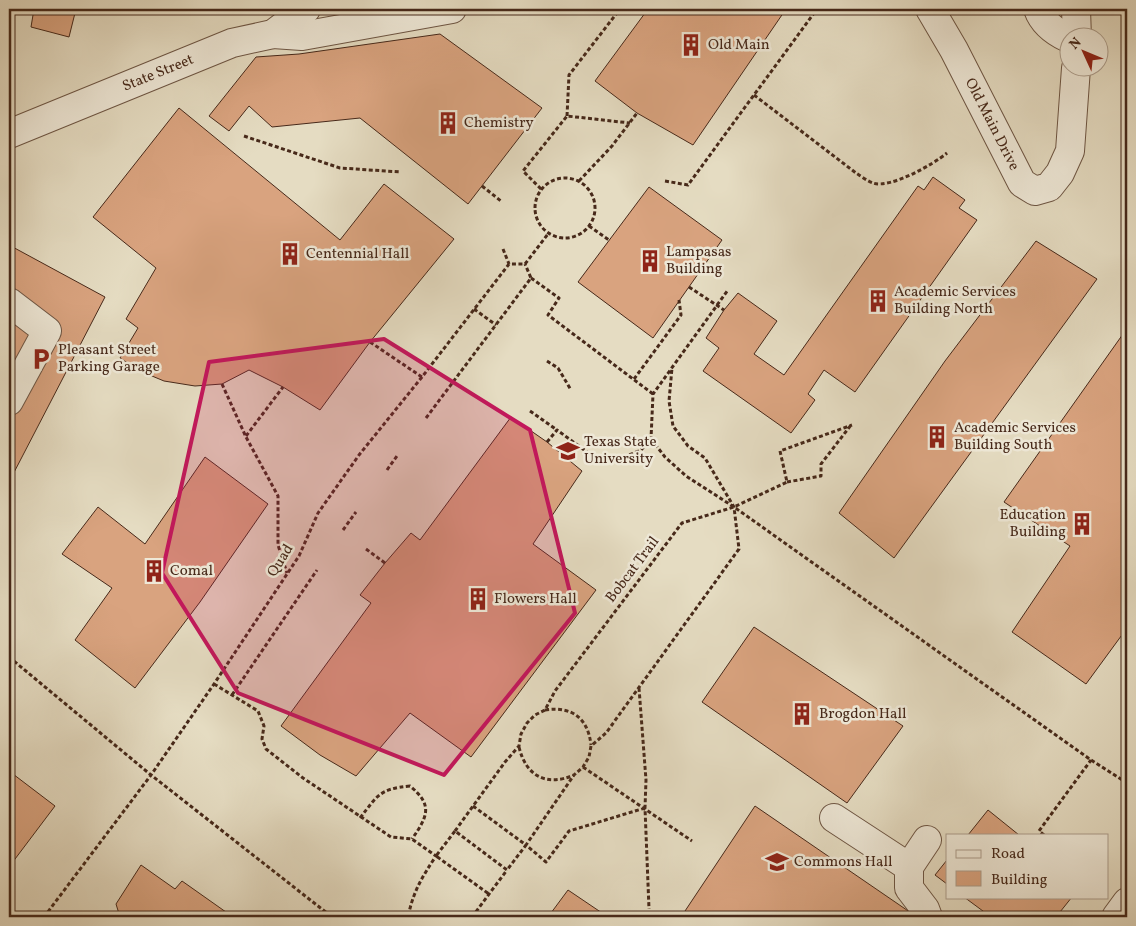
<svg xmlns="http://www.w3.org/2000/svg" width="1136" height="926" viewBox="0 0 1136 926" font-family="Vollkorn,serif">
<rect width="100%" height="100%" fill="#e5dcc2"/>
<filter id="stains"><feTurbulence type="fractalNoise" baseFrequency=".004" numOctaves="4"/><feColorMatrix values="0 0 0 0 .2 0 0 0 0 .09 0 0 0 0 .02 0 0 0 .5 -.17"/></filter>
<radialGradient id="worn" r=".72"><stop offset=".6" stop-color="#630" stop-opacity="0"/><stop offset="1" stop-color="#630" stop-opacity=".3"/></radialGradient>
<path fill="#d9a37f" stroke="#47291a" d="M34,9H76L69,37L31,27Z
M648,9H786L693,145L637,113L595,81Z
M440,34L542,108L468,204L360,118L272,127L249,106L229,131L209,116L256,57L299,54Z
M179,108L340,240L384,184L454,239L370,342L320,410L283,387L249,370L222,384L195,386L164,381L140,371L120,358L138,328L126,319L156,268L93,217Z
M933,177L965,200L959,208L977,220L855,392L824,370L808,394L815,400L791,433L703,371L719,348L706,338L724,310L738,293L777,321L754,354L784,375L918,186L924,190Z
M649,187L722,240L653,338L578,282Z
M1036,241L1097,279L894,558L839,513L945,361Z
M9,245L105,297L9,482Z
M1123,334L1127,337V628L1086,684L1012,632L1070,546L1004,502Z
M511,417L547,442L582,471L533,544L596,590L471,757L410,713L356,776L320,755L281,726L371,603L360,595L385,563L411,533L420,540Z
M205,457L268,504L200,602L135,688L75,640L112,588L62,554L98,507L145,544Z
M754,627L903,726L847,803L702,702Z
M9,771L55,806L9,867Z
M755,806L917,917H681Z
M988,810L1019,835H968Z
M947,860V884L935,875Z
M141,865L175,889L182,881L233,917H120L116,904Z
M568,890L608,917H548Z
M964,897H1072L1056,917H991Z"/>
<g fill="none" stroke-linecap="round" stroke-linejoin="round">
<defs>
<g id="minor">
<path id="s1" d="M930,9L954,50L1022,183L1035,191L1049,187L1060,173L1070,151L1076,68"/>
<path d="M1038,9C1043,23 1055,32 1068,38"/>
<path d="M1076,9L1077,38"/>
<path d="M273,34L302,36L452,9"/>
<path id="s2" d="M9,134L232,43L273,34L306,9"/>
<path d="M9,302L47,331L9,401"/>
<path d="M834,818L909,867"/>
<path d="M927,840L909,867V888L925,909L928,917"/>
<path d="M1116,917L1127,902"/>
</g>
</defs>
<use href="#minor" stroke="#6e5644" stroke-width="30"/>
<path stroke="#47291a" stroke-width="3" stroke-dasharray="4 2.5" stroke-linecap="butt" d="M754,95L856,173C861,176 867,181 873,183C890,189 934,164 947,153
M567,116L569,75L620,9
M244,136L340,168L401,172
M535 208a30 30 0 1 1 60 0a30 30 0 1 1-60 0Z
M579,181L612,146L637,113
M665,181L688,185L817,9
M482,186L501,201
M541,189L523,171L567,116L630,123
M589,226L609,240
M503,249L509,264
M525,264L548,234
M531,278L559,298L548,315L653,394
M474,309L496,325
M370,342L422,377
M547,361L558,368L571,390
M634,379L681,315L679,300
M222,384L246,437L278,496V545L287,573
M530,411L557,430
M426,418L531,278L525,264
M246,436L283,387
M651,439L665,457L686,476L734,507L1091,760L1127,783
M547,442L557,430L587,452L605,460L624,457L641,450L651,439L653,394L728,290
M387,470L397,456
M787,482L821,476V464L851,425
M343,530L356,512
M366,549L385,563
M9,657L151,775L332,917
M214,684L258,711L264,726L262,739L266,749L303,778L391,837L412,839L436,856C422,877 413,892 408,917
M639,688L646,780L645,808L649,909
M232,695L317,570
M545,710C572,706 588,718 591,745
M519,747C526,776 546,787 574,775
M583,767L692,841
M473,806L526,845L507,870L455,831L436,856L489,894
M645,808L569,831L546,862L526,845L574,775L583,767L589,757L591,746L606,733L739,549L734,507L705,458L688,446L673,426L669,401L672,368
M360,818C378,795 379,789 410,786C433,805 428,816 412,839
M455,831L505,762L519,746L521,734L527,723L535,715L545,710L555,691L682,523L734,507L787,482L780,451L852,425
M1044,835L1039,831L1091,760
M44,917L151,775L214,684L299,556L318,513L359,455L422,377L509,264H525
M472,917L507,870"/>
<use href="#minor" stroke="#eee8d7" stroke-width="28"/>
<path stroke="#47291a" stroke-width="3" stroke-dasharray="4 2.5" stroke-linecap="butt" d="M689,287L724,310"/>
</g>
<path fill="#c2185b" fill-opacity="0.2" stroke="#c2185b" stroke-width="4" stroke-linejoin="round" d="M384,339L530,430L575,613L444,775L238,693L162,573L209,362Z"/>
<defs>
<symbol id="building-bare" viewBox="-9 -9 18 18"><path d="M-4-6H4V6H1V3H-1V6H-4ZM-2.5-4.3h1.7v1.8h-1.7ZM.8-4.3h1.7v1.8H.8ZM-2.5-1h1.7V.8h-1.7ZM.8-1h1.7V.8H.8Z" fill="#8f2418" stroke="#eee8d7" stroke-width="2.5" paint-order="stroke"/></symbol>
<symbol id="parking-bare" viewBox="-9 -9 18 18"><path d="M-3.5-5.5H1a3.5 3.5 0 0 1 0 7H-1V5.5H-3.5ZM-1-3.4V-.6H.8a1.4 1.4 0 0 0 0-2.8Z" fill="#8f2418" stroke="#eee8d7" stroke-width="2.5" paint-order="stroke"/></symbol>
<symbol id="university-bare" viewBox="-9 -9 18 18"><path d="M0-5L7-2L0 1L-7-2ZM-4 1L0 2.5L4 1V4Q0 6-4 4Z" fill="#8f2418" stroke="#eee8d7" stroke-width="2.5" paint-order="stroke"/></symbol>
</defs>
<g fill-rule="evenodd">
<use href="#building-bare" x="675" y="29" width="32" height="32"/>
<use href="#building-bare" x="432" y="107" width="32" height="32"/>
<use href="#building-bare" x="274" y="238" width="32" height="32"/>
<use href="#building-bare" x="634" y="245" width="32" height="32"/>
<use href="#building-bare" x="862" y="285" width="32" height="32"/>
<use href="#parking-bare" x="25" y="343" width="32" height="32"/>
<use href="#building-bare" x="921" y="421" width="32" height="32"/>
<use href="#university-bare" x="552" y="435" width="32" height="32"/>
<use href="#building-bare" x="1066" y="508" width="32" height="32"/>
<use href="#building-bare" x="138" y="555" width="32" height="32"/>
<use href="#building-bare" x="462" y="583" width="32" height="32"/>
<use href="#building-bare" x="786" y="698" width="32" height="32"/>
<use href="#university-bare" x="761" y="846" width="32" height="32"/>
</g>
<g text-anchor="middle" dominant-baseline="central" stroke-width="5" stroke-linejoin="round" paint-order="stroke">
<g font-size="15" fill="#47291a" stroke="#eee8d7" text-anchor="start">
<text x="708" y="45">Old Main</text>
<text x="464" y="123">Chemistry</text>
<text x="666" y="252">Lampasas<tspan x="666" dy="17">Building</tspan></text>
<text x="306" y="254">Centennial Hall</text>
<text x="894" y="292">Academic Services<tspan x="894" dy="17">Building North</tspan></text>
<text x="58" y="350">Pleasant Street<tspan x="58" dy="17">Parking Garage</tspan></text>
<text x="954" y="428">Academic Services<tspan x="954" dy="17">Building South</tspan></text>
<text x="584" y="442">Texas State<tspan x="584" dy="17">University</tspan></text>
<text x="1066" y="515" text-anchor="end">Education<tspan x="1066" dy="17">Building</tspan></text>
<text x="170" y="571">Comal</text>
<text x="494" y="599">Flowers Hall</text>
<text x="819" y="714">Brogdon Hall</text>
<text x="794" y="862">Commons Hall</text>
</g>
<g font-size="15" fill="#47291a" stroke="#eee8d7">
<text stroke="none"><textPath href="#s2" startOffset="161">State Street</textPath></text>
<text stroke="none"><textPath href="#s1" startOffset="131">Old Main Drive</textPath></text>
<text transform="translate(281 561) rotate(-58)">Quad</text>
<text transform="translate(633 570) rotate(-53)">Bobcat Trail</text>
</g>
</g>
<rect width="1136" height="926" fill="none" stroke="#e5dcc2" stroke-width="30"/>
<rect x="10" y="10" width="1116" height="906" fill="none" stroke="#47291a" stroke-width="2.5"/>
<rect x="15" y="15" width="1106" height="896" fill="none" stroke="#47291a"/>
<rect x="946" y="834" width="162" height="65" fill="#eee8d7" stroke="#ab9c8b"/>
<rect x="956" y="850" width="25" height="8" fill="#eee8d7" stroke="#ab9c8b"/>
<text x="991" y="858" font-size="15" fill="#47291a">Road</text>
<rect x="956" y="871" width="25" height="15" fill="#d9a37f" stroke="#ab9c8b"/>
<text x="991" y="884" font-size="15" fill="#47291a">Building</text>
<g transform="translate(1084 52) rotate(314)"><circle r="24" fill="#eee8d7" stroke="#ab9c8b"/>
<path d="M0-4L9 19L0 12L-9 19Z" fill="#8f2418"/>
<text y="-8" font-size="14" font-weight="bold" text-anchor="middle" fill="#47291a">N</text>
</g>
<rect width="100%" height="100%" filter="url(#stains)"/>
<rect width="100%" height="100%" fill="url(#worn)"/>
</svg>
